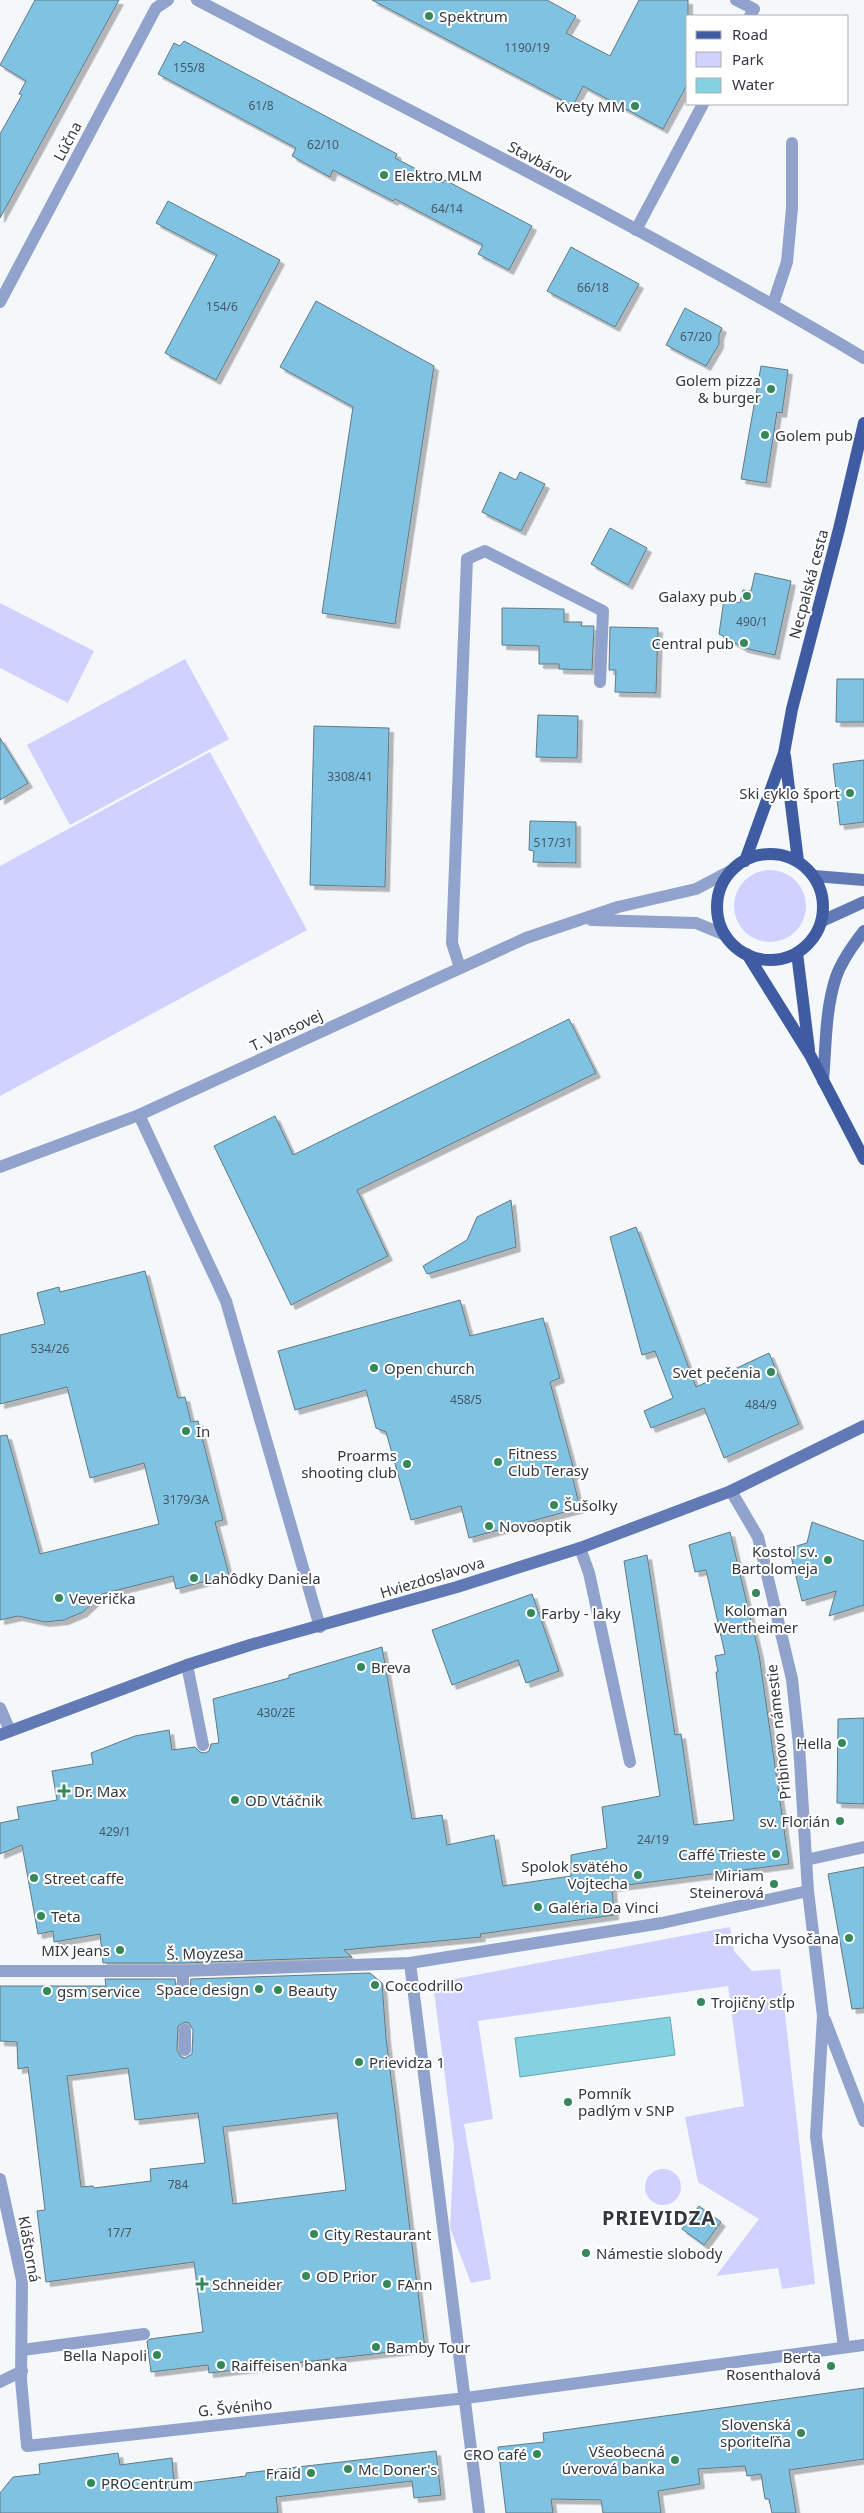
<svg xmlns="http://www.w3.org/2000/svg" width="864" height="2513" viewBox="0 0 864 2513" font-family="'Noto Sans',sans-serif">
<defs>
<filter id="shadow"><feDropShadow dx="4.5" dy="4.5" stdDeviation="0" flood-color="#0004"/></filter>
</defs>
<rect width="100%" height="100%" fill="#f4f8fb"/>
<path fill="#d1d1ff" d="M0,603L94,651L68,703L0,668Z
M185,659L229,739L70,825L27,745Z
M210,752L307,930L0,1096V866Z
M734 906a36 36 0 1 1 72 0a36 36 0 1 1-72 0Z
M730,1927L734,1951L752,1971L780,1969L815,2284L782,2289L778,2268L716,2276L759,2219L698,2182L685,2117L744,2106L728,1986L478,2021L493,2119L464,2124L491,2279L471,2283L450,2228L454,2147L433,1983Z
M645 2187a18 18 0 1 1 36 0a18 18 0 1 1-36 0Z"/>
<path fill="#83d2e1" stroke="#6aa4b0" d="M670,2017L675,2055L520,2077L515,2038Z"/>
<path fill="#80c2e1" stroke="#627984" fill-rule="evenodd" filter="url(#shadow)" d="M35,0H119L0,218V134L22,95L19,94L26,81L0,65Z
M372,0H547L576,16L566,33L610,56L639,0H688V83L663,129L583,86L573,106Z
M184,41L397,154L395,158L443,183L445,180L532,226L509,270L478,254L483,245L395,199L393,201L333,170L330,177L292,156L296,148L158,74L174,43L180,46Z
M168,201L280,260L216,380L165,353L217,255L156,223Z
M571,247L639,284L615,327L547,291Z
M316,301L434,366L395,624L322,613L353,407L280,367Z
M685,308L722,328L719,335V344L706,366L666,345Z
M761,366L788,370L782,413L777,412L766,483L741,479Z
M500,472L516,480L520,472L545,484L521,531L482,512Z
M610,528L647,548L628,585L591,564Z
M755,573L791,581L775,655L744,648L719,634L724,599L740,603L743,590L751,591Z
M502,608L564,609V622H582L581,626H594L592,670L559,669V664H539V646L502,645Z
M610,627L658,628L656,693L615,692L616,670H609Z
M837,679H864V722H836Z
M538,715L578,716L577,758L536,757Z
M314,726L389,728L385,887L310,885Z
M0,738L28,783L0,800Z
M864,760V822L840,825L833,764Z
M530,821L576,822V863L533,862L534,851L529,850Z
M569,1019L596,1073L357,1190L388,1256L291,1305L214,1146L275,1116L293,1155Z
M511,1200L516,1247L427,1274L423,1266L467,1240L477,1217Z
M636,1227L696,1387L769,1353L799,1424L724,1458L704,1408L651,1428L644,1411L673,1398L655,1351L642,1355L610,1237Z
M145,1271L178,1398L185,1397L191,1422L198,1421L223,1520L215,1522L229,1575L176,1589L173,1576L102,1594L83,1612L64,1620L45,1622L18,1616L0,1620V1436L7,1435L40,1554L159,1524L144,1463L90,1478L67,1387L0,1404V1335L45,1324L37,1293L59,1287L60,1292Z
M460,1300L470,1336L543,1318L560,1378L550,1382L575,1474L572,1475L580,1508L469,1538L461,1506L411,1520L386,1432L376,1428L366,1390L295,1410L278,1351Z
M812,1522L864,1541V1605L829,1616L836,1591L802,1601L789,1548L807,1543Z
M730,1532L759,1654L789,1864L612,1887L614,1915L480,1934L481,1937L344,1950L352,1957L183,1963H103L100,1934L54,1942L53,1931L38,1934L22,1845L0,1854V1823L19,1819L17,1807L57,1800L52,1771L93,1764L91,1753L135,1736L169,1730L172,1750L195,1747L200,1752L205,1753L209,1751L211,1744L219,1743L213,1699L289,1678V1675L382,1647L412,1819L442,1815L447,1845L494,1835L503,1886L571,1876V1855L607,1848L602,1807L660,1796L624,1561L647,1555L675,1735L681,1734L694,1825L734,1820L716,1672H718L715,1656L725,1654L706,1570L695,1572L689,1545Z
M532,1594L559,1671L526,1683L518,1660L452,1685L432,1630Z
M864,1718V1804L837,1803L838,1719Z
M864,1867V2008L852,2009L828,1874Z
M370,1973L382,1983L386,2038L425,2348L209,2373L208,2365L151,2372L147,2341L150,2339L203,2332L194,2262L46,2282L37,2211L45,2210L28,2067L18,2069L17,2042L0,2041V1986H106L105,1979H175L176,1988L183,1992L190,1988L191,1979ZM185,2022L189,2023L193,2030L192,2054L185,2058L181,2057L177,2050L178,2026ZM128,2068L135,2120L198,2113L205,2163L150,2169L151,2181L94,2188L93,2186L81,2187L67,2076ZM337,2113L346,2190L233,2204L223,2127Z
M699,2206L721,2222L704,2245L682,2229Z
M864,2388V2459L789,2470L796,2513H772L769,2499H765L761,2474L747,2476L745,2466L698,2469L700,2484L658,2491L661,2513H603L601,2500L551,2499L553,2513H506L498,2447L544,2442L543,2433Z
M436,2451L441,2495L414,2498L412,2481L276,2497L278,2513H0V2493L13,2477L40,2474L39,2464L54,2462L118,2453L120,2465L172,2458L174,2485L246,2476V2473Z"/>
<g fill="none" stroke-linecap="round" stroke-linejoin="round">
<path stroke="#91a3cc" stroke-width="12" d="M736,0L754,9L750,16
M636,230L703,104
M773,304L787,262L792,208V143
M460,968L452,943L467,559L485,551L603,611L600,682
M139,1115L226,1301L320,1627
M580,1548L589,1573L630,1762
M187,1665L203,1745
M0,1708L10,1731
M183,1971V1984
M185,2030V2050
M22,2350L144,2334
M0,2382L22,2371"/>
<path stroke="#91a3cc" stroke-width="12" d="M197,0C421,117 647,229 864,358
M0,302L156,8L168,0
M591,920L696,923L725,935
M0,1167L139,1115L526,938L618,907L696,889L732,870
M731,1491L758,1537L792,1679L799,1745L808,1891
M806,1860L864,1847
M0,1971H183L410,1963
M825,2020L864,2121
M0,2179L22,2280L21,2380L27,2446L466,2398L864,2345
M479,2513L410,1963L662,1923L808,1891L823,2016L816,2136L844,2347"/>
<path stroke="#6179b4" stroke-width="12" d="M814,876L864,880
M822,921L864,902
M823,1081C826,1047 825,1010 836,977C842,960 853,945 864,931
M0,1735L187,1665L250,1645L457,1587L580,1548L731,1491L864,1426"/>
<path stroke="#3f5ba2" stroke-width="12" d="M785,756L798,861
M717 907a53 53 0 1 1 106 0a53 53 0 1 1-106 0Z
M745,861L784,753L792,709L839,529L864,423
M797,953L809,1050
M747,954L810,1055L864,1159"/>
</g>
<g fill="#36885a" stroke="#fff" stroke-width="2">
<circle cx="429" cy="16" r="5"/>
<circle cx="635" cy="106" r="5"/>
<circle cx="384" cy="175" r="5"/>
<circle cx="771" cy="389" r="5"/>
<circle cx="765" cy="435" r="5"/>
<circle cx="747" cy="596" r="5"/>
<circle cx="744" cy="643" r="5"/>
<circle cx="850" cy="793" r="5"/>
<circle cx="374" cy="1368" r="5"/>
<circle cx="771" cy="1372" r="5"/>
<circle cx="186" cy="1431" r="5"/>
<circle cx="498" cy="1462" r="5"/>
<circle cx="407" cy="1464" r="5"/>
<circle cx="554" cy="1505" r="5"/>
<circle cx="489" cy="1526" r="5"/>
<circle cx="828" cy="1560" r="5"/>
<circle cx="194" cy="1578" r="5"/>
<circle cx="756" cy="1593" r="5"/>
<circle cx="59" cy="1598" r="5"/>
<circle cx="531" cy="1613" r="5"/>
<circle cx="361" cy="1667" r="5"/>
<circle cx="842" cy="1743" r="5"/>
<path d="M61.5 1783.5h5v5h5v5h-5v5h-5v-5h-5v-5h5z"/>
<circle cx="235" cy="1800" r="5"/>
<circle cx="840" cy="1821" r="5"/>
<circle cx="776" cy="1854" r="5"/>
<circle cx="638" cy="1875" r="5"/>
<circle cx="34" cy="1878" r="5"/>
<circle cx="774" cy="1884" r="5"/>
<circle cx="538" cy="1907" r="5"/>
<circle cx="41" cy="1916" r="5"/>
<circle cx="849" cy="1938" r="5"/>
<circle cx="120" cy="1950" r="5"/>
<circle cx="375" cy="1985" r="5"/>
<circle cx="259" cy="1989" r="5"/>
<circle cx="278" cy="1990" r="5"/>
<circle cx="47" cy="1991" r="5"/>
<circle cx="701" cy="2002" r="5"/>
<circle cx="359" cy="2062" r="5"/>
<circle cx="568" cy="2102" r="5"/>
<circle cx="314" cy="2234" r="5"/>
<circle cx="586" cy="2253" r="5"/>
<circle cx="306" cy="2276" r="5"/>
<path d="M199.5 2276.5h5v5h5v5h-5v5h-5v-5h-5v-5h5z"/>
<circle cx="387" cy="2284" r="5"/>
<circle cx="376" cy="2347" r="5"/>
<circle cx="157" cy="2355" r="5"/>
<circle cx="221" cy="2365" r="5"/>
<circle cx="831" cy="2366" r="5"/>
<circle cx="801" cy="2433" r="5"/>
<circle cx="537" cy="2454" r="5"/>
<circle cx="675" cy="2460" r="5"/>
<circle cx="348" cy="2469" r="5"/>
<circle cx="311" cy="2473" r="5"/>
<circle cx="91" cy="2483" r="5"/>
</g>
<g text-anchor="middle" dominant-baseline="central" stroke-width="4" stroke-linejoin="round" paint-order="stroke">
<g font-size="12" fill="#455a68">
<text x="527" y="47">1190/19</text>
<text x="189" y="67">155/8</text>
<text x="261" y="105">61/8</text>
<text x="323" y="144">62/10</text>
<text x="447" y="208">64/14</text>
<text x="593" y="287">66/18</text>
<text x="222" y="306">154/6</text>
<text x="696" y="336">67/20</text>
<text x="752" y="621">490/1</text>
<text x="350" y="776">3308/41</text>
<text x="553" y="842">517/31</text>
<text x="50" y="1348">534/26</text>
<text x="466" y="1399">458/5</text>
<text x="761" y="1404">484/9</text>
<text x="186" y="1499">3179/3A</text>
<text x="276" y="1712">430/2E</text>
<text x="115" y="1831">429/1</text>
<text x="653" y="1839">24/19</text>
<text x="178" y="2184">784</text>
<text x="119" y="2232">17/7</text>
</g>
<g font-size="15" fill="#31383f" stroke="#fff" text-anchor="start">
<text x="439" y="16">Spektrum</text>
<text x="625" y="106" text-anchor="end">Kvety MM</text>
<text x="394" y="175">Elektro MLM</text>
<text x="761" y="380" text-anchor="end">Golem pizza<tspan x="761" dy="17">&amp; burger</tspan></text>
<text x="775" y="435">Golem pub</text>
<text x="737" y="596" text-anchor="end">Galaxy pub</text>
<text x="734" y="643" text-anchor="end">Central pub</text>
<text x="840" y="793" text-anchor="end">Ski cyklo šport</text>
<text x="384" y="1368">Open church</text>
<text x="761" y="1372" text-anchor="end">Svet pečenia</text>
<text x="196" y="1431">In</text>
<text x="508" y="1453">Fitness<tspan x="508" dy="17">Club Terasy</tspan></text>
<text x="397" y="1455" text-anchor="end">Proarms<tspan x="397" dy="17">shooting club</tspan></text>
<text x="564" y="1505">Šušolky</text>
<text x="499" y="1526">Novooptik</text>
<text x="818" y="1551" text-anchor="end">Kostol sv.<tspan x="818" dy="17">Bartolomeja</tspan></text>
<text x="204" y="1578">Lahôdky Daniela</text>
<text x="69" y="1598">Veverička</text>
<text x="756" y="1610" text-anchor="middle">Koloman<tspan x="756" dy="17">Wertheimer</tspan></text>
<text x="541" y="1613">Farby - laky</text>
<text x="371" y="1667">Breva</text>
<text x="832" y="1743" text-anchor="end">Hella</text>
<text x="74" y="1791">Dr. Max</text>
<text x="245" y="1800">OD Vtáčnik</text>
<text x="830" y="1821" text-anchor="end">sv. Florián</text>
<text x="766" y="1854" text-anchor="end">Caffé Trieste</text>
<text x="628" y="1866" text-anchor="end">Spolok svätého<tspan x="628" dy="17">Vojtecha</tspan></text>
<text x="764" y="1875" text-anchor="end">Miriam<tspan x="764" dy="17">Steinerová</tspan></text>
<text x="44" y="1878">Street caffe</text>
<text x="548" y="1907">Galéria Da Vinci</text>
<text x="51" y="1916">Teta</text>
<text x="839" y="1938" text-anchor="end">Imricha Vysočana</text>
<text x="110" y="1950" text-anchor="end">MIX Jeans</text>
<text x="385" y="1985">Coccodrillo</text>
<text x="249" y="1989" text-anchor="end">Space design</text>
<text x="288" y="1990">Beauty</text>
<text x="57" y="1991">gsm service</text>
<text x="711" y="2002">Trojičný stĺp</text>
<text x="369" y="2062">Prievidza 1</text>
<text x="578" y="2093">Pomník<tspan x="578" dy="17">padlým v SNP</tspan></text>
<text x="324" y="2234">City Restaurant</text>
<text x="596" y="2253">Námestie slobody</text>
<text x="316" y="2276">OD Prior</text>
<text x="212" y="2284">Schneider</text>
<text x="397" y="2284">FAnn</text>
<text x="386" y="2347">Bamby Tour</text>
<text x="147" y="2355" text-anchor="end">Bella Napoli</text>
<text x="821" y="2357" text-anchor="end">Berta<tspan x="821" dy="17">Rosenthalová</tspan></text>
<text x="231" y="2365">Raiffeisen banka</text>
<text x="791" y="2424" text-anchor="end">Slovenská<tspan x="791" dy="17">sporiteľňa</tspan></text>
<text x="665" y="2451" text-anchor="end">Všeobecná<tspan x="665" dy="17">úverová banka</tspan></text>
<text x="527" y="2454" text-anchor="end">CRO café</text>
<text x="358" y="2469">Mc Doner's</text>
<text x="301" y="2473" text-anchor="end">Fraid</text>
<text x="101" y="2483">PROCentrum</text>
</g>
<g font-size="15" fill="#31383f" stroke="#fff">
<text transform="translate(67 141) rotate(-62)">Lúčna</text>
<text transform="translate(540 161) rotate(28)">Stavbárov</text>
<text transform="translate(808 584) rotate(-75)">Necpalská cesta</text>
<text transform="translate(286 1030) rotate(-25)">T. Vansovej</text>
<text transform="translate(432 1577) rotate(-17)">Hviezdoslavova</text>
<text transform="translate(778 1732) rotate(-96)">Pribinovo námestie</text>
<text transform="translate(205 1953) rotate(-1)">Š. Moyzesa</text>
<text transform="translate(30 2249) rotate(80)">Kláštorná</text>
<text transform="translate(235 2407) rotate(-6)">G. Švéniho</text>
</g>
<g font-size="20" font-weight="bold" letter-spacing="1" fill="#31383f" stroke="#fff">
<text x="659" y="2217">PRIEVIDZA</text>
</g>
</g>
<rect x="686" y="15" width="162" height="90" fill="#ffffff" stroke="#adafb2"/>
<rect x="696" y="31" width="25" height="8" fill="#3f5ba2" stroke="#adafb2"/>
<text x="732" y="40" font-size="15" fill="#31383f">Road</text>
<rect x="696" y="52" width="25" height="15" fill="#d1d1ff" stroke="#adafb2"/>
<text x="732" y="65" font-size="15" fill="#31383f">Park</text>
<rect x="696" y="78" width="25" height="15" fill="#83d2e1" stroke="#adafb2"/>
<text x="732" y="90" font-size="15" fill="#31383f">Water</text>
</svg>
